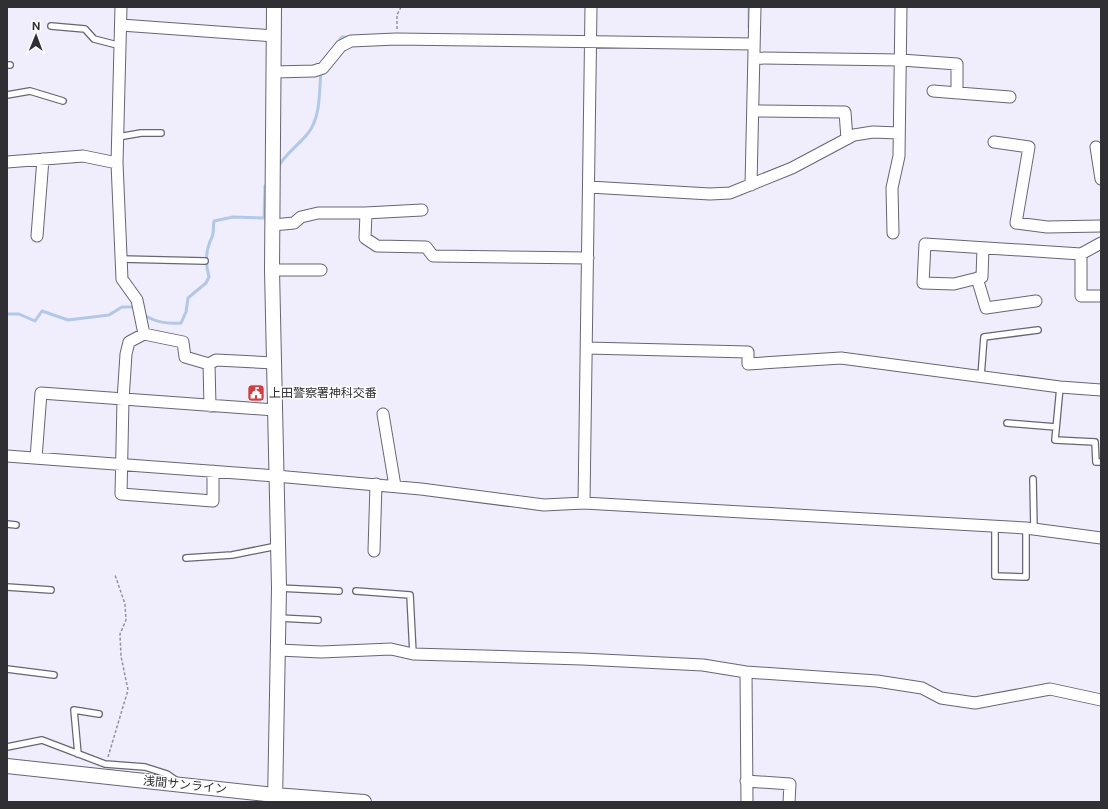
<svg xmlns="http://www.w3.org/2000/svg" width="1108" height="809" viewBox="0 0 1108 809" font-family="'Public Sans','Noto Sans JP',sans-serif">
<rect width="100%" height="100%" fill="#f0eefd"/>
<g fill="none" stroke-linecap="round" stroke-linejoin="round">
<path stroke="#b2c8e6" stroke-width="3" d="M749,27V7
M336,44L342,37H349
M278,167C286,153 300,144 309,132C321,115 319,91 321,71
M7,314H19L35,321L42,311L68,320L109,315L122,307H133L136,309
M142,314C155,322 166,324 181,323L186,312L188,298L206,283L209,277C205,263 206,249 212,237C214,233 213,226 214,221L233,217L264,218L265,186H270"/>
<defs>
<path id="service" d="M51,26L85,29L94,39L121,46
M7,65H10
M7,95L30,91L63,101
M118,137L141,133H161
M121,259L205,261
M981,376L984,337L1038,330
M1060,387L1055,440L1095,442L1096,462H1101
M1007,423L1056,427
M1033,479L1034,529
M7,524L16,525
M995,527V576L1026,577V528
M186,558L232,555L277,546
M7,587L51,590
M279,588L339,591
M356,591L410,595L413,654
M279,618L318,620
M7,669L54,675
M7,747L42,740L105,764L145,767L167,774L177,781
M78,754L74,710L99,714"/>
<path id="minor" d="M121,7L117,163L122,279L137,300L144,334
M121,25L274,36
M754,58L901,60L957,64V93
M274,72L314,71L323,68L341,46L351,41L396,39L754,44
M933,91L1010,97
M753,111L845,112L847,139
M994,142L1029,147L1016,223L1047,227L1101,226
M1096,147L1101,179
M7,162L83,156L117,163
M751,185L755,7
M589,187L710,194L730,193L792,168L854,135L873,132L899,133
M365,213L422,210
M273,225L294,223L301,217L318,213H366L365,238L377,246L426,247L433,256L588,258
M893,233L892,188L899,156L901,7
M37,236L43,159
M983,248L982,277L954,284L923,283L925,244L1081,254L1101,243
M1081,254V296H1101
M272,270H321
M977,278L986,308L1036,301
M587,348L748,352V364L841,358L1060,387L1101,390
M209,364L216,360L274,363
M210,406L209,364L185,357L183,342L144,334L129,342L126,354L123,400L121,494L213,501V471
M383,414L395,486
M7,456L276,476L421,489L544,505L584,503L1026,528L1101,538
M36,458L41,393L275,410
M584,503L591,7
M374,551L376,484
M279,650L321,652L391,649L413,654L582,659L703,665L746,672L877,681L922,688L941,698L975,703L1050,689L1101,700
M746,672L747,802
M746,781L790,784L789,802"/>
<path id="tertiary" d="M274,7L272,270L279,588L275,802
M7,766L275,795L364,802"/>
</defs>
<use href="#service" stroke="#676573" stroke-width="8"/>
<use href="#minor" stroke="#676573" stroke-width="13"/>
<use href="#tertiary" stroke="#676573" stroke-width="16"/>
<path stroke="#93929c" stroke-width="1.5" stroke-dasharray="3 2" stroke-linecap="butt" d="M397,29V15L401,7
M108,757L128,690L121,656L120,634L126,620L125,604L115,575"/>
<use href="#service" stroke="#fff" stroke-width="5.5"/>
<use href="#minor" stroke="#fff" stroke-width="11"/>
<use href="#tertiary" stroke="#fff" stroke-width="14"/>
</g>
<defs>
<symbol id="civic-square" viewBox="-11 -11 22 22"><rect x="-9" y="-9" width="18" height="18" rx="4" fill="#ce3f44" stroke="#fdfdfd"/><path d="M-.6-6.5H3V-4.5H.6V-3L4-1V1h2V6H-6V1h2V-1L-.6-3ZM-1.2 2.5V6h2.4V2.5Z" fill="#fff"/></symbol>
</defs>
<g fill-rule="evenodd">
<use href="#civic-square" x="246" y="383" width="20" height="20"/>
</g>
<g text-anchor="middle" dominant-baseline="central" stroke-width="3" stroke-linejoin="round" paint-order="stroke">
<g font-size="12" fill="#2f2f34" stroke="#fdfdfd" text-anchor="start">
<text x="269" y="393">上田警察署神科交番</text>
</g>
<g font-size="12" fill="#2f2f34" stroke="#fdfdfd">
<text transform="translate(185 785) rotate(6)">浅間サンライン</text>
</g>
</g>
<rect width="1108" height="809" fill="none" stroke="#2f2f34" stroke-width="16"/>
<g transform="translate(36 36) rotate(1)" stroke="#fdfdfd" stroke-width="3" paint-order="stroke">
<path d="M0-3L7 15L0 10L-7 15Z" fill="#2f2f34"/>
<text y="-6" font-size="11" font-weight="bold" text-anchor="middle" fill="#2f2f34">N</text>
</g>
</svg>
